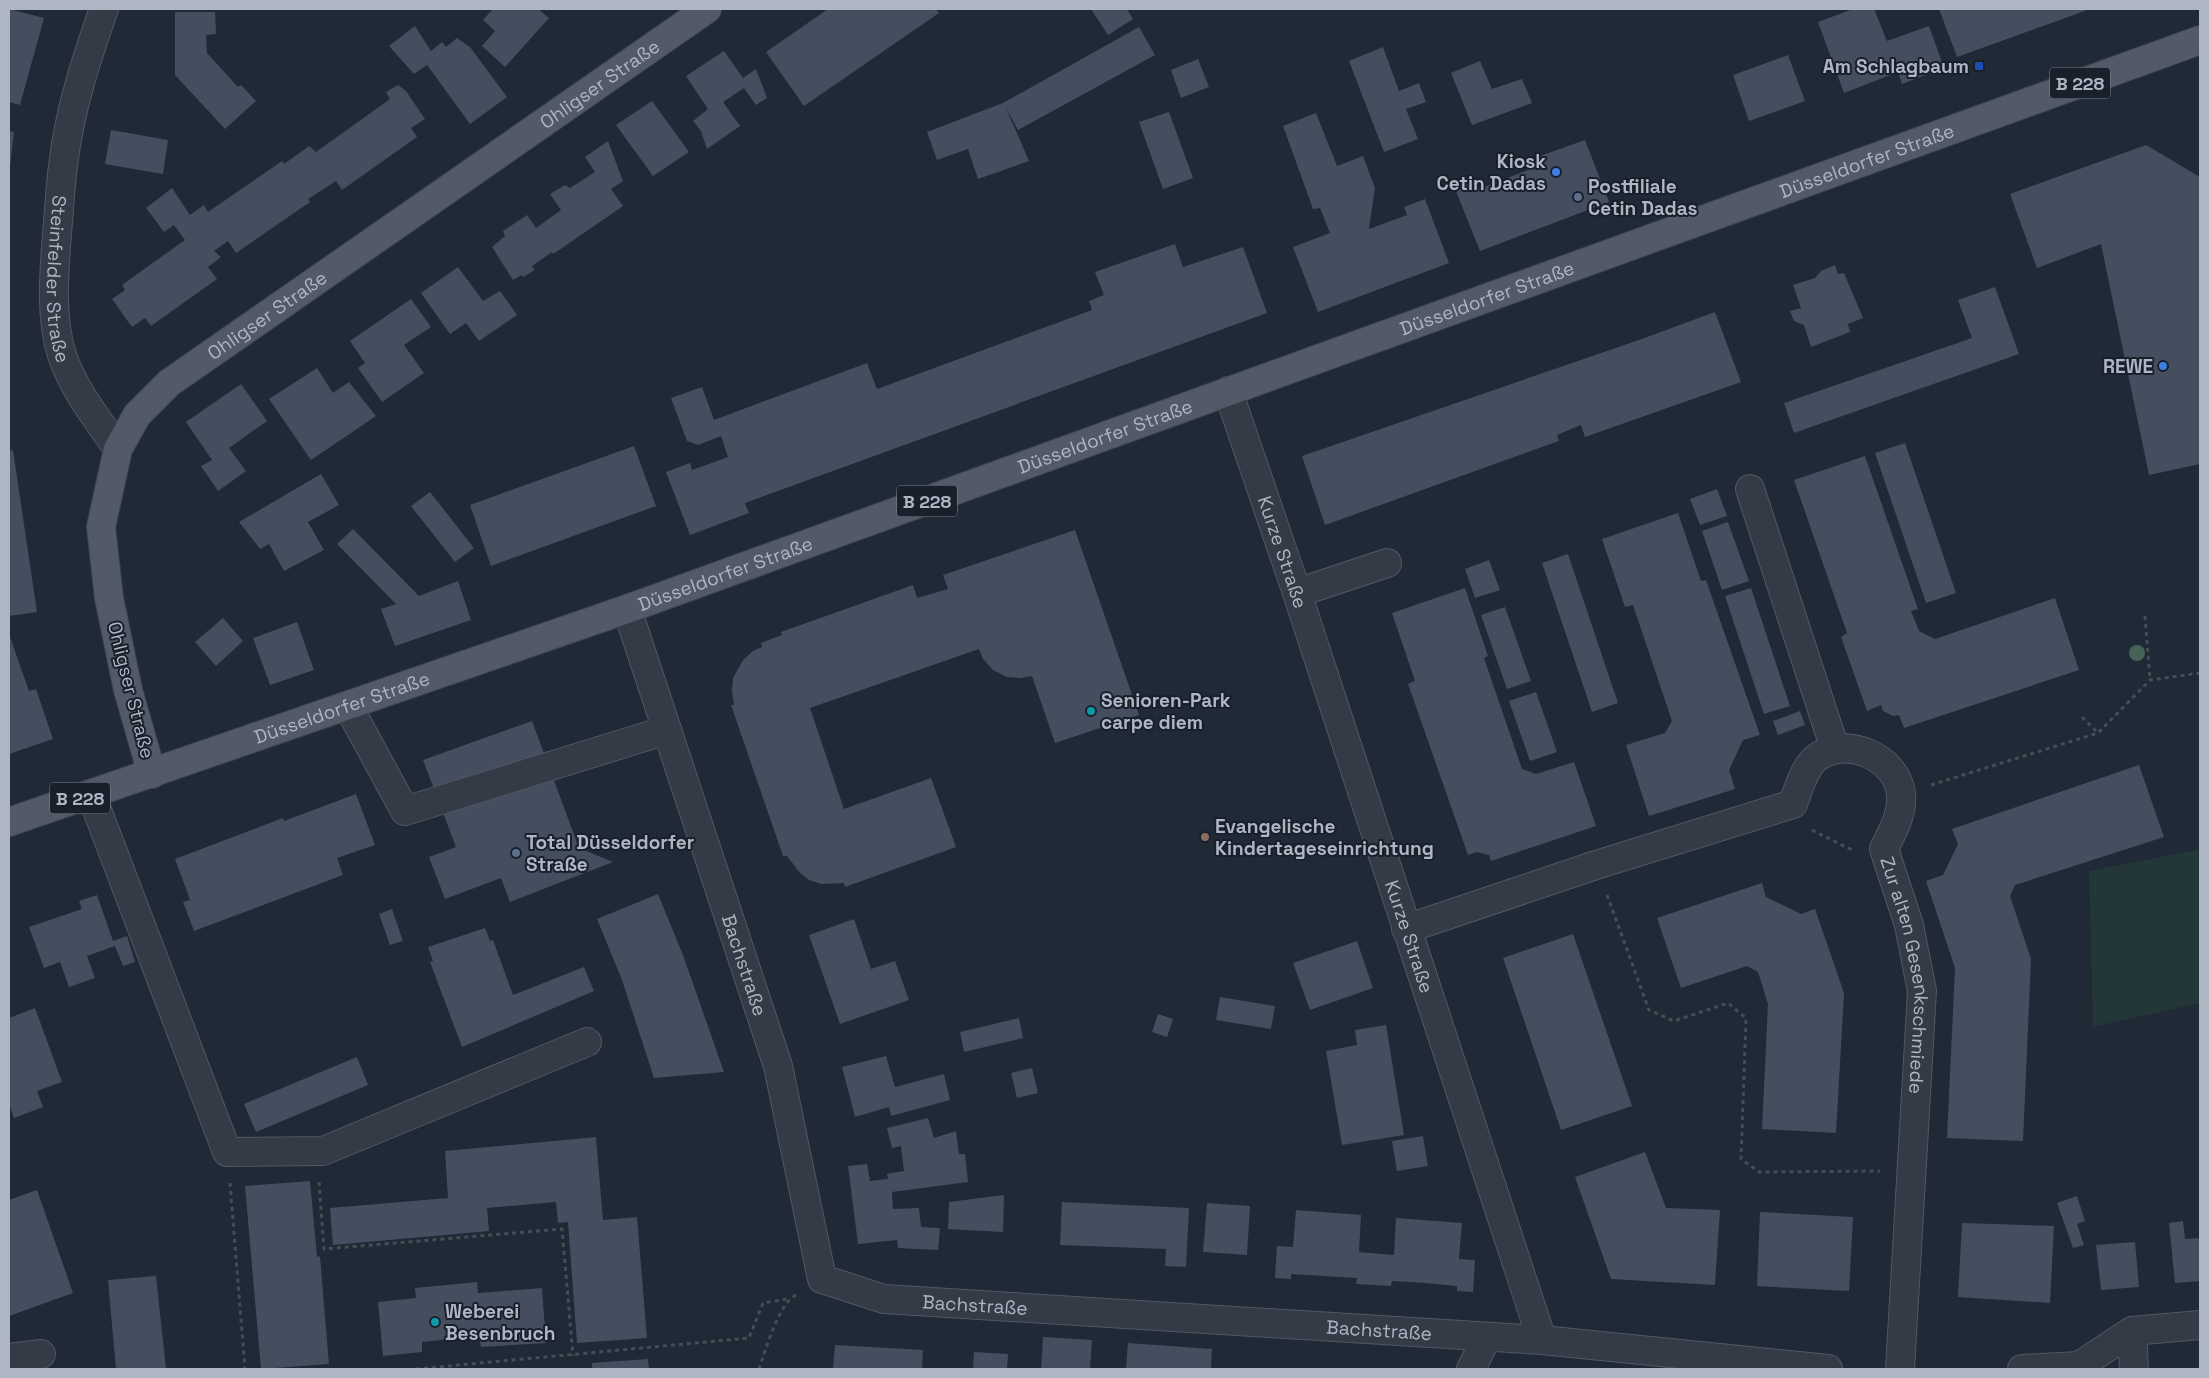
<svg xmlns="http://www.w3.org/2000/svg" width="2209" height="1378" viewBox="0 0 2209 1378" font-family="'Space Grotesk',sans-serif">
<rect width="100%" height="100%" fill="#202936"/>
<path fill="#233638" d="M2200,849V1003L2093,1027L2089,871Z"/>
<path fill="#444e5e" d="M9,9L44,18L20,105L9,102Z
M493,9H538L549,18L505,67L482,46L495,31L483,20Z
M828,9H936L939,13L804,106L766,52Z
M1091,9H1127L1133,19L1108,35Z
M1853,9H1874L1887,41L1929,26L1944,68L1902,84L1898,72L1844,93L1818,22Z
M1939,9H2090L1957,57Z
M175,12H215L216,34L206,35L207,53L238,87L241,85L256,101L225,129L175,75Z
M415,26L431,51L442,42L446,47L457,38L470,47L507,97L470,124L427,65L414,74L389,46Z
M1139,27L1155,55L1018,130L1006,108L1029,161L978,179L968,149L937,160L927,132L1003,103Z
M1383,47L1399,91L1419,83L1426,102L1406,109L1418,139L1384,152L1349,61Z
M724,51L743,78L756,69L767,98L756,105L744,88L723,102L740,126L707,149L701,131L693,121L708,109L686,76Z
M1788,55L1805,101L1749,121L1733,75Z
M1198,59L1209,87L1181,98L1171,70Z
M1480,61L1492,89L1522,79L1532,103L1472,125L1451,73Z
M398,85L406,91L425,119L411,128L417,137L342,190L336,181L308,199L310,202L236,253L228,241L214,251L221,257L208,267L217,279L151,326L145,318L132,327L112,299L125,290L122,285L185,240L174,225L164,232L146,208L172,188L190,215L204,205L208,212L282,161L284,164L309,146L316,152L390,99L386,92Z
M652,101L689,152L653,176L616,125Z
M1169,112L1193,178L1163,189L1139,122Z
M1316,113L1337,166L1363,156L1375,188L1369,229L1407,215L1404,207L1425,199L1449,263L1318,312L1293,247L1330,233L1320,208L1313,209L1283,126Z
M111,130L168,140L163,174L105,164Z
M9,131L14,132L10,167H9Z
M1585,140L1609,202L1480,251L1455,189L1475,181L1479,189L1543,164L1540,156Z
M608,141L623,181L611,189L623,206L565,246L553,254L552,252L532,266L535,270L523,277L521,275L513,280L492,247L505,236L503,231L527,215L536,228L561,210L550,194L565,185L570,188L595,172L585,157Z
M2146,145L2200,177V464L2149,475L2101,244L2037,268L2010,194Z
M1175,244L1183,267L1243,247L1267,313L745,503L749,513L690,535L666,472L690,463L692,470L728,457L721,436L698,445L687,441L671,398L702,387L714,420L867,363L877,389L1092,310L1089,301L1104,295L1095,272Z
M1835,265L1838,274L1844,273L1863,318L1848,324L1850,332L1811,347L1804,325L1794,321L1790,311L1801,308L1793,285L1815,278L1821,271Z
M458,267L483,301L500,291L517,315L479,341L466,323L450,334L421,293Z
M1995,287L2019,354L1794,433L1784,403L1972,338L1958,300Z
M411,299L431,327L404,345L424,373L382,402L358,368L365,363L350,341Z
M1715,312L1741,382L1585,437L1581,425L1557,435L1559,441L1325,525L1302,456L1639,340Z
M317,368L333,393L349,382L376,416L311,460L269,399Z
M241,384L267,421L229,448L246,471L218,491L201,466L212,460L186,422Z
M1905,443L1956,593L1926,603L1875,453Z
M634,446L656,506L491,566L470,505Z
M13,450L37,612L9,616V451Z
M1865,456L1918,609L1911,611L1919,631L1935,639L2055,598L2079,670L1904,728L1899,715L1893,716L1883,711L1881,705L1867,711L1841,637L1847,633L1794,480Z
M321,474L339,505L308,522L324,550L284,571L269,544L260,549L239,522Z
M1717,489L1727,516L1700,525L1690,499Z
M430,492L474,548L455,562L411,506Z
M1678,513L1701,581L1706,580L1760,735L1743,740L1729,770L1735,789L1649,816L1626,745L1665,733L1672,721L1633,605L1625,607L1602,539Z
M1728,522L1749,581L1722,590L1702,531Z
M353,529L419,596L458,581L471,620L395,646L381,609L396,604L337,544Z
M1075,530L1139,715L1055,743L1032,676L1021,678L1007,677L993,670L983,659L979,649L810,708L844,809L931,778L956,847L845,887L844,883L821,884L809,880L800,873L787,856H783L731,705H734L732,691L733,678L743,660L753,651L762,647L761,643L782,635L781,632L913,585L917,598L948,589L943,575Z
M1568,554L1618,703L1592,712L1542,563Z
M1489,560L1500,590L1475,598L1465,569Z
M1465,588L1488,656L1484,658L1522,769L1536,774L1574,762L1596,826L1491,861L1489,855L1477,852L1468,855L1408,684L1415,681L1392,613Z
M1751,588L1790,706L1764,714L1725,596Z
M1505,607L1531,681L1507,689L1481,615Z
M223,618L243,641L216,666L195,642Z
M297,622L314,670L270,685L253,638Z
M9,634L29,691L36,689L53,739L9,754Z
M1536,692L1557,752L1530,761L1509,701Z
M1800,711L1805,725L1778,735L1773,721Z
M532,721L579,848L613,862L510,902L501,878L445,899L429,857L456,847L423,760Z
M2139,765L2164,837L2015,885L2010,896L2031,959L2023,1141L1947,1138L1955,968L1926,881L1943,875L1958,844L1952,829Z
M356,794L375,845L337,858L343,875L194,931L183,902L190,900L175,859L283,818L284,821Z
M1762,883L1766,897L1801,914L1815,909L1844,993L1836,1133L1762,1129L1768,1004L1758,972L1747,966L1681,988L1657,918Z
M658,894L683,955L724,1072L654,1078L622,980L597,919Z
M97,895L113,941L127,936L135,962L123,966L115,946L87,956L95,978L69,987L60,962L44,968L29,927L82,909L79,901Z
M392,909L403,941L390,945L379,914Z
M854,919L871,969L895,961L909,1000L840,1024L809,935Z
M485,928L490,941L493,940L513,995L584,967L594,991L462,1047L430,962L433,961L428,947Z
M1573,934L1632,1106L1561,1130L1503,958Z
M1357,941L1373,988L1310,1010L1293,963Z
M1220,997L1275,1006L1271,1029L1216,1020Z
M35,1008L62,1082L37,1091L43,1107L14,1118L9,1104V1018Z
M1158,1014L1173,1019L1167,1037L1152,1032Z
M1019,1018L1023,1038L964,1052L960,1032Z
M1386,1025L1404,1135L1342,1145L1326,1051L1357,1045L1355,1030Z
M886,1056L895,1087L944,1074L950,1100L891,1116L889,1107L855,1117L842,1067Z
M357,1057L368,1085L256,1132L244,1104Z
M1032,1068L1038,1093L1017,1098L1011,1073Z
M928,1118L934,1138L956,1131L959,1154H965L968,1182L892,1192L893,1209L919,1208L921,1227L940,1228L938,1250L898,1248L897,1240L858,1244L848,1166L867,1164L870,1181L888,1179L887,1174L904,1171L901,1146L892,1148L887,1128Z
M1423,1136L1428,1166L1397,1171L1392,1141Z
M596,1137L603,1220L637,1217L647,1338L577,1343L568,1222L558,1223L556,1202L487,1208L489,1231L333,1245L330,1208L448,1198L445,1151Z
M1645,1152L1666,1208L1720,1210L1715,1285L1611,1279L1575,1177Z
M310,1181L317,1257L320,1256L329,1364L261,1369L245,1186Z
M37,1190L73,1293L9,1316V1200Z
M1004,1195L1003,1232L948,1229L949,1202Z
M2077,1196L2085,1221L2077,1224L2084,1245L2073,1248L2057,1203Z
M1062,1202L1189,1208L1186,1267L1165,1266L1166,1249L1060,1245Z
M1207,1203L1250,1206L1247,1255L1203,1252Z
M1296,1210L1361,1215L1359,1252L1394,1255L1396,1218L1462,1223L1459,1259L1475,1260L1473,1292L1457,1291V1286L1425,1283L1392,1281L1391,1286L1356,1284L1357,1278L1291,1274V1279L1275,1278L1277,1246L1293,1247Z
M1760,1212L1853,1217L1849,1291L1757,1286Z
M2183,1221L2185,1239L2200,1238V1281L2175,1283L2169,1223Z
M1962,1223L2054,1226L2050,1303L1958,1297Z
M2135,1242L2139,1287L2101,1290L2096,1245Z
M156,1276L166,1369H116L108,1280Z
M477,1282L478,1293L542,1288L546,1343L481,1347L479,1336L422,1342V1352L383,1356L378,1302L416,1298L415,1288Z
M1043,1337L1092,1340L1090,1369H1041Z
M1128,1343L1212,1349L1211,1369H1126Z
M835,1345L923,1350L922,1369H833Z
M974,1352L1008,1354L1007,1369H973Z
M648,1359L649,1369H592V1363Z"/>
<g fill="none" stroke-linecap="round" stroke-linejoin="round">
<defs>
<g id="minor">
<path id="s1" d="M104,9C86,60 69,112 63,166C60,189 59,212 57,234C54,273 50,317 62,355C73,389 98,420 118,449"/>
<path id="s2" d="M1228,391L1297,593L1542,1340"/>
<path d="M1750,489L1835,749"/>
<path d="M1297,593L1387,563"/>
<path id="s3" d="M627,609L778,1066L822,1279L884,1299L1542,1340L1828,1369"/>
<path d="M348,706L405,811L667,730"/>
<path d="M91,794L227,1152L323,1151L587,1042"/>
<path id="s4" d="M1406,929L1596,865L1793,804C1798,790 1804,769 1815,759C1845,734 1897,757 1901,794C1903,814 1892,832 1884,849L1909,925L1922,991L1900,1369"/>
<path d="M2132,1331L2134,1369"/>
<path d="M9,1358L41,1354"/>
<path d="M1471,1369L1487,1337"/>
<path d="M2022,1369L2079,1366L2132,1331L2200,1325"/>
</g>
<g id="major">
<path id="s5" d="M152,774L128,690L109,598L101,527L118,449L137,415L169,383L707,9"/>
<path id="s6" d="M9,822L627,609L2200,40"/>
</g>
</defs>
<use href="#minor" stroke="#515864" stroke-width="30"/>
<use href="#major" stroke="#3d4450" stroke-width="30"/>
<path stroke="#405155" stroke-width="3" stroke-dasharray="4 4" stroke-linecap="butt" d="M2145,616L2150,680
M2082,717L2098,733
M1931,785L2098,733L2150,680L2200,673
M1812,830L1850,849H1854
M1607,895L1649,1010L1674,1021L1728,1003L1746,1018L1741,1159L1759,1172L1880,1171
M319,1182L324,1249L562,1229L573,1356
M230,1183L245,1369
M416,1369L749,1338L763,1303L788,1299
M759,1369C766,1349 778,1305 796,1295"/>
<use href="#minor" stroke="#343b47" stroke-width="28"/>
<use href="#major" stroke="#525a67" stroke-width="28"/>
</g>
<circle fill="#476358" cx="2137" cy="653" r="8"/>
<rect fill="#1a4fb4" stroke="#19202b" stroke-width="2" x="1974" y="61" width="10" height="10" rx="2.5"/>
<g fill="#3f7fe0" stroke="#19202b" stroke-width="2">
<circle cx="1556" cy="172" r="5"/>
<circle cx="2163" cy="366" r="5"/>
</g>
<g fill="#5c6f8a" stroke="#19202b" stroke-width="2">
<circle cx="1578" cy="197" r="5"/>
<circle cx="516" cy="853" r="5"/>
</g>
<g fill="#0f9aa8" stroke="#19202b" stroke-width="2">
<circle cx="1091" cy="711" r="5"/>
<circle cx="435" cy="1322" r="5"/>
</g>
<circle fill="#8d6e63" stroke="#19202b" stroke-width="2" cx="1205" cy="837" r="5"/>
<g text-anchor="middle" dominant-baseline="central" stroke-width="4" stroke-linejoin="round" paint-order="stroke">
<g fill="#19202b" stroke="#818895" stroke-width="1">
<rect x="2050" y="67.5" width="60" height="31" rx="4"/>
<rect x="897" y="485.5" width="60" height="31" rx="4"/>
<rect x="50" y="782.5" width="60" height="31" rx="4"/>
</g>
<g font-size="18" font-weight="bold" fill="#aeb5c3">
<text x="2080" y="83">B 228</text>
<text x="927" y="501">B 228</text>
<text x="80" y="798">B 228</text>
</g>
<g font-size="19" font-weight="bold" fill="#aeb5c3" stroke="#19202b" text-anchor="start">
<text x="1969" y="66" text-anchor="end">Am Schlagbaum</text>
<text x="1546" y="161" text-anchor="end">Kiosk<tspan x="1546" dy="22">Cetin Dadas</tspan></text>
<text x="1588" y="186">Postfiliale<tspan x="1588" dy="22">Cetin Dadas</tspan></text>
<text x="2153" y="366" text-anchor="end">REWE</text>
<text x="1101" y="700">Senioren-Park<tspan x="1101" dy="22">carpe diem</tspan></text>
<text x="1215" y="826">Evangelische<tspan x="1215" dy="22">Kindertageseinrichtung</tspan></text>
<text x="526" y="842">Total Düsseldorfer<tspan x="526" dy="22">Straße</tspan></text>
<text x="445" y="1311">Weberei<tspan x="445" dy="22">Besenbruch</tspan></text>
</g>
<g font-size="19" fill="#aeb5c3" stroke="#19202b">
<text stroke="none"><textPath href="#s5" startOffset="941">Ohligser Straße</textPath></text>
<text stroke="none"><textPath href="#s6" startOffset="1972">Düsseldorfer Straße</textPath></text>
<text stroke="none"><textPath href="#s1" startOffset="276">Steinfelder Straße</textPath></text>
<text stroke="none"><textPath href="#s6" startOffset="1568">Düsseldorfer Straße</textPath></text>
<text stroke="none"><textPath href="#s5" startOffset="536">Ohligser Straße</textPath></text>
<text stroke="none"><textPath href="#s6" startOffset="1162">Düsseldorfer Straße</textPath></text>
<text stroke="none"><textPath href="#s2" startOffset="170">Kurze Straße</textPath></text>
<text stroke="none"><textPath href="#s6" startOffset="758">Düsseldorfer Straße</textPath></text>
<text transform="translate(131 690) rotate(76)">Ohligser Straße</text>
<text stroke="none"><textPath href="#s6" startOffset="352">Düsseldorfer Straße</textPath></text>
<text stroke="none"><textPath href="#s2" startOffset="575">Kurze Straße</textPath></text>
<text stroke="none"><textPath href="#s3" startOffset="375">Bachstraße</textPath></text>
<text stroke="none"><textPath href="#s4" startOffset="756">Zur alten Gesenkschmiede</textPath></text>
<text stroke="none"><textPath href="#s3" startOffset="855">Bachstraße</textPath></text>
<text stroke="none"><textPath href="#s3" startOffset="1260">Bachstraße</textPath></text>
</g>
</g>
<rect width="2209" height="1378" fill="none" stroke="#aeb5c3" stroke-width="20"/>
</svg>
